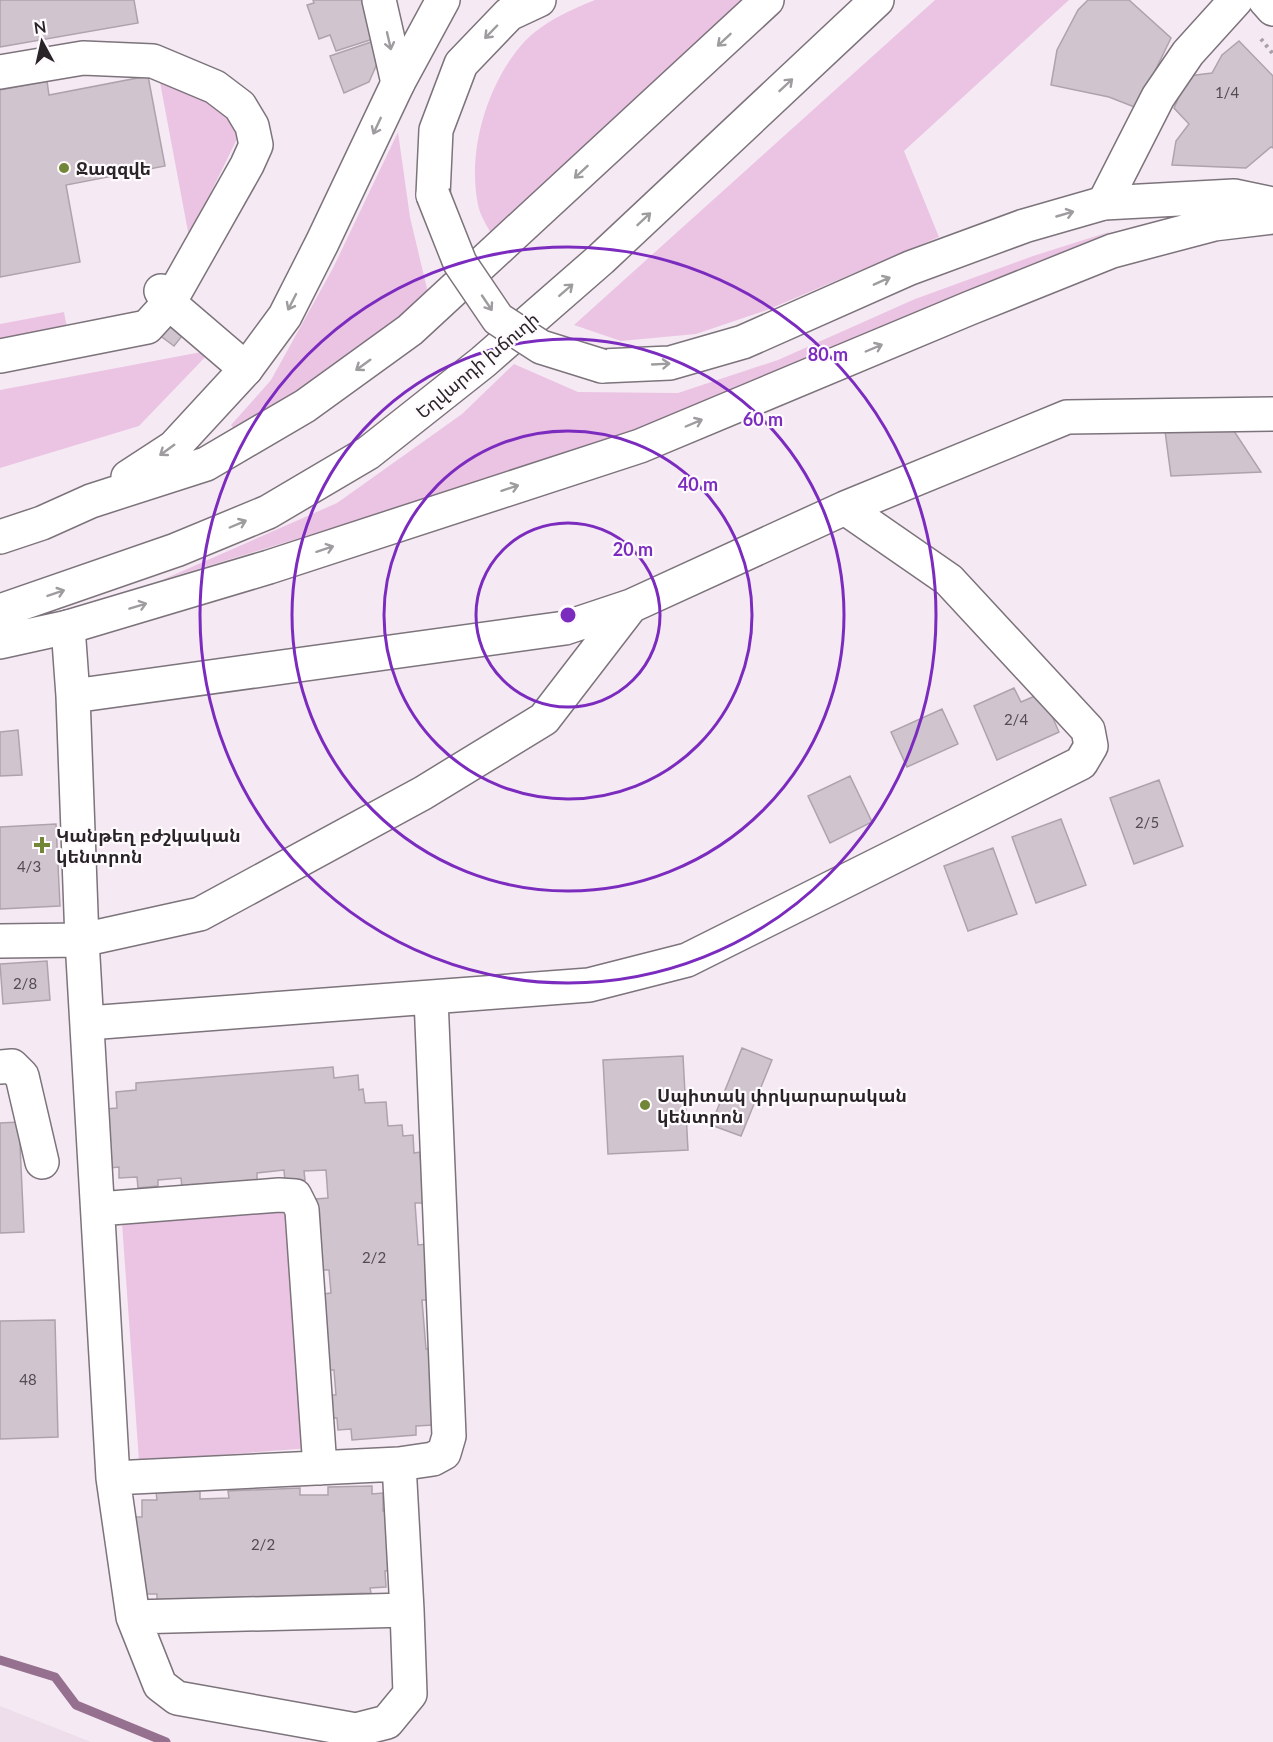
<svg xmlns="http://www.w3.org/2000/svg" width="1273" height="1742" viewBox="0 0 1273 1742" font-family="Lato,'Noto Sans Armenian',sans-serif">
<rect width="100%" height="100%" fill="#f5eaf3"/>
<path fill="#eeddeb" d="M0,1706L91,1742H0Z"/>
<path fill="#ebc4e4" d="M595,0H747L492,235C487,226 480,215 478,205C467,151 487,83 524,42C543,22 570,10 595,0Z
M935,0H1069L904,151L939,237L767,310L696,334L621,341L574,325Z
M159,77L232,115L239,132L237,139L189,237Z
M398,132L410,217L429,297L400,324L237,433L231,425L271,380L333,268Z
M1112,231L861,338L632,432L470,486L162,580L337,503L462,414L514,364L578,392L678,393L778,360L915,299L1033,256Z
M64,312L68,333L0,345V324Z
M212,350L139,426L0,468V390Z
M294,1210L311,1448L139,1461L122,1223Z"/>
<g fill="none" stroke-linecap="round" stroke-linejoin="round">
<path stroke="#95708f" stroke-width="9" d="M0,1660L55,1677L76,1705L166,1742"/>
</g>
<path fill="#d0c5ce" stroke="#aea3ac" stroke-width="1.5" d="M0,0H134L138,23L0,47Z
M313,0H369L373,12L365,14L373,39L336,51L330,35L319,39L307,5L314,3Z
M1088,0H1129L1171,38L1137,108L1109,97L1051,85L1057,50L1078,10Z
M374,41L380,57L369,82L344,93L330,56Z
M1239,41L1273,76V148L1271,147L1246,168L1172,165L1176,141L1189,124L1174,108L1188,76L1212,73L1222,55Z
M148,76L165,166L66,185L80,262L0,277V90L47,81L49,95Z
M170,319L186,331L174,346L158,334Z
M1165,431H1234L1261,472L1171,476Z
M1014,688L1021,702L1042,693L1059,732L997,760L974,706Z
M942,709L958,744L907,767L891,732Z
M18,730L22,775L0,776V732Z
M850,776L872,822L830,843L808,796Z
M1159,780L1183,846L1134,864L1110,798Z
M1061,819L1086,885L1036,903L1012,837Z
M56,824L60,906L0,909V827Z
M993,848L1017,914L968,931L944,866Z
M47,961L50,1000L3,1004L0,964Z
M742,1048L772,1060L741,1136L711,1125Z
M683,1056L688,1150L608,1154L603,1060Z
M333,1067L334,1078L358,1075L359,1090L363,1089L365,1103L386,1102L388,1126L402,1125L403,1136L413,1135L414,1153L420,1152L424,1203H415L418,1245L427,1244L431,1300H422L426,1349H435L433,1425L416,1426V1435L352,1440L351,1429L338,1430L337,1418H330L328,1395H336L334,1370H328L323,1294L331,1293L329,1270H322L316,1199L328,1198L326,1170L304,1171L305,1180L285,1182L284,1170L257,1173V1182L182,1188L181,1178L158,1180V1186L138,1188L137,1177L119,1178V1167L110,1168L106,1109L117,1108L116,1092L136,1090V1083Z
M19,1122L24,1232L0,1233V1123Z
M55,1320L58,1437L0,1439V1321Z
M372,1486V1494L383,1493V1511L393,1510L394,1570L385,1571L386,1587L370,1588L371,1593L157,1600V1594H144L132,1517H142V1500H157L156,1492L200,1491V1499L229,1498L228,1491L300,1488V1495H328V1487Z"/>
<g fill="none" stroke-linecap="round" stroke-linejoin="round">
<defs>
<path id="minor" d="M379,0L398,83
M0,72L83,58L153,61L215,87L240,106L252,126L256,145L247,165L169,303L147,327L0,356
M1104,203L1158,97L1188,53L1236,0
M161,291L169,303L246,369
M68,627L73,696L82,940L113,1478L133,1617L160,1685L177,1698L356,1730L387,1722L410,1694L407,1610
M73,696L565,628L631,606L845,508L1067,417L1273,414
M0,941L82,940L200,914L423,793L544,719L631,606
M88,1023L589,985L687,960L1081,763L1091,746L1088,730L949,580L845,508
M0,1067L12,1066L22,1076L42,1162
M98,1209L279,1195L295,1196L302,1210L320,1468
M113,1478L399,1464
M133,1617L407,1610L399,1464L433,1459L444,1453L449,1436L431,998"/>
<path id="major" d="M1265,0L1273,9
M433,195L436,130L461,64L509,14L539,0
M602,366L670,363L743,342L910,268L1024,226L1104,203L1234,196L1273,204
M128,477L174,447L246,369L285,316L322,243L398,83L443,0
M0,537L42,523L91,501L206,464L305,406L410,330L767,0
M0,611L176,550L268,512L368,453L483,362L601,259L877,0
M0,642L68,627L269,567L640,446L970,308L1112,251L1214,224L1273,217"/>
</defs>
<use href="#minor" stroke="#7c737b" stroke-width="36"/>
<use href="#major" stroke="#7c737b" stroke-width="36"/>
<path stroke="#a8a0a7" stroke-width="4" stroke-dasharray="3 4.5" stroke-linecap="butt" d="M1261,39L1273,54"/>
<use href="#minor" stroke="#fff" stroke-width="33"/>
<use href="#major" stroke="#fff" stroke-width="33"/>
<defs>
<path id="major-bridge" d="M433,195L460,263L498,319L541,347L602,366"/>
</defs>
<use href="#major-bridge" stroke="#7c737b" stroke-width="36" stroke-linecap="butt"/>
<use href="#major-bridge" stroke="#fff" stroke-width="33"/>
</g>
<defs><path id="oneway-shaft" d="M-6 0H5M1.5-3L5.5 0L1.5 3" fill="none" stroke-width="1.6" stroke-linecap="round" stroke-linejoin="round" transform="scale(1.5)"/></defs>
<g stroke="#9e9c9e">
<use href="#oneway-shaft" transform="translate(491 32) rotate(134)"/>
<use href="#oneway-shaft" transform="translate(724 40) rotate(137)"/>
<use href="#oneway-shaft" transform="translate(389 41) rotate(77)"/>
<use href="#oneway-shaft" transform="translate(786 85) rotate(-43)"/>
<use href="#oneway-shaft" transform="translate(377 126) rotate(115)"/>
<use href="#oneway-shaft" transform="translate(581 172) rotate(137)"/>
<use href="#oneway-shaft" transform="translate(1065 214) rotate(-16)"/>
<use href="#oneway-shaft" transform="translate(644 219) rotate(-43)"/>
<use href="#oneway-shaft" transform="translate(882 281) rotate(-24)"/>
<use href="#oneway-shaft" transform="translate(566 290) rotate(-41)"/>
<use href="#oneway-shaft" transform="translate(292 302) rotate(117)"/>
<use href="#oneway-shaft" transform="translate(487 303) rotate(56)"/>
<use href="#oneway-shaft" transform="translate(874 348) rotate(-23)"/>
<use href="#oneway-shaft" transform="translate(661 364) rotate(-3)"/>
<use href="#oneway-shaft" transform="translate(363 365) rotate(144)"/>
<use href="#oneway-shaft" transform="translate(694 423) rotate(-23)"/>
<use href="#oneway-shaft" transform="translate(167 450) rotate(144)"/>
<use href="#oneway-shaft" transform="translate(510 488) rotate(-18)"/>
<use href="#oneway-shaft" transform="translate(238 524) rotate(-23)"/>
<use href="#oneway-shaft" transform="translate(325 549) rotate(-18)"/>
<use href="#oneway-shaft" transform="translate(56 593) rotate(-19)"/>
<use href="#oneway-shaft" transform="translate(138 606) rotate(-17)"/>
</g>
<g fill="none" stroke="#7b2cbf" stroke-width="3">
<circle cx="568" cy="615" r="92"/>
<circle cx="568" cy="615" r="184"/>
<circle cx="568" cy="615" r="276"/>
<circle cx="568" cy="615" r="368"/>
</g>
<g fill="#718636" stroke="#fefafd" stroke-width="2">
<circle cx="64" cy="168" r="6"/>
<path d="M39 836h6v6h6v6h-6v6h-6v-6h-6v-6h6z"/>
<circle cx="645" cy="1105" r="6"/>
</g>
<g text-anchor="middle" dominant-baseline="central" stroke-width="4.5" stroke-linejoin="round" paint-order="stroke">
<g font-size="15" fill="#524c51">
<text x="1227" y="92">1/4</text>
<text x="1016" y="719">2/4</text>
<text x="1147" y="822">2/5</text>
<text x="29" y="866">4/3</text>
<text x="25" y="983">2/8</text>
<text x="374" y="1257">2/2</text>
<text x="28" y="1379">48</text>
<text x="263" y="1544">2/2</text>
</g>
<g font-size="18" font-weight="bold" fill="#282427" stroke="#fefafd" text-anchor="start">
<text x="76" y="168">Ջազզվե</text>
<text x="56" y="835">Կանթեղ բժշկական<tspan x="56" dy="21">կենտրոն</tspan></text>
<text x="657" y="1095">Սպիտակ փրկարարական<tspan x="657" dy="21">կենտրոն</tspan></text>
</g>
<g font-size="18" fill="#282427" stroke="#fefafd">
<text transform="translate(477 365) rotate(-40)">Եղվարդի խճուղի</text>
</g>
</g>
<circle cx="568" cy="615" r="9" fill="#7b2cbf" stroke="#fefafd" stroke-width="3"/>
<g font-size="18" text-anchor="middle" font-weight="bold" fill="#7b2cbf" stroke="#fefafd" stroke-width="4.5" stroke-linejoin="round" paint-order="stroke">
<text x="828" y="361">80 m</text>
<text x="763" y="426">60 m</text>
<text x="698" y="491">40 m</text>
<text x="633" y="556">20 m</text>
</g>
<g transform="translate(42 42) rotate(352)" stroke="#fefafd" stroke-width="4.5" paint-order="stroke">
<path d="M0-4.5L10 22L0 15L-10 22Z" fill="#282427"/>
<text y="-9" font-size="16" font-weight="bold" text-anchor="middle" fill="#282427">N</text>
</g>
</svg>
